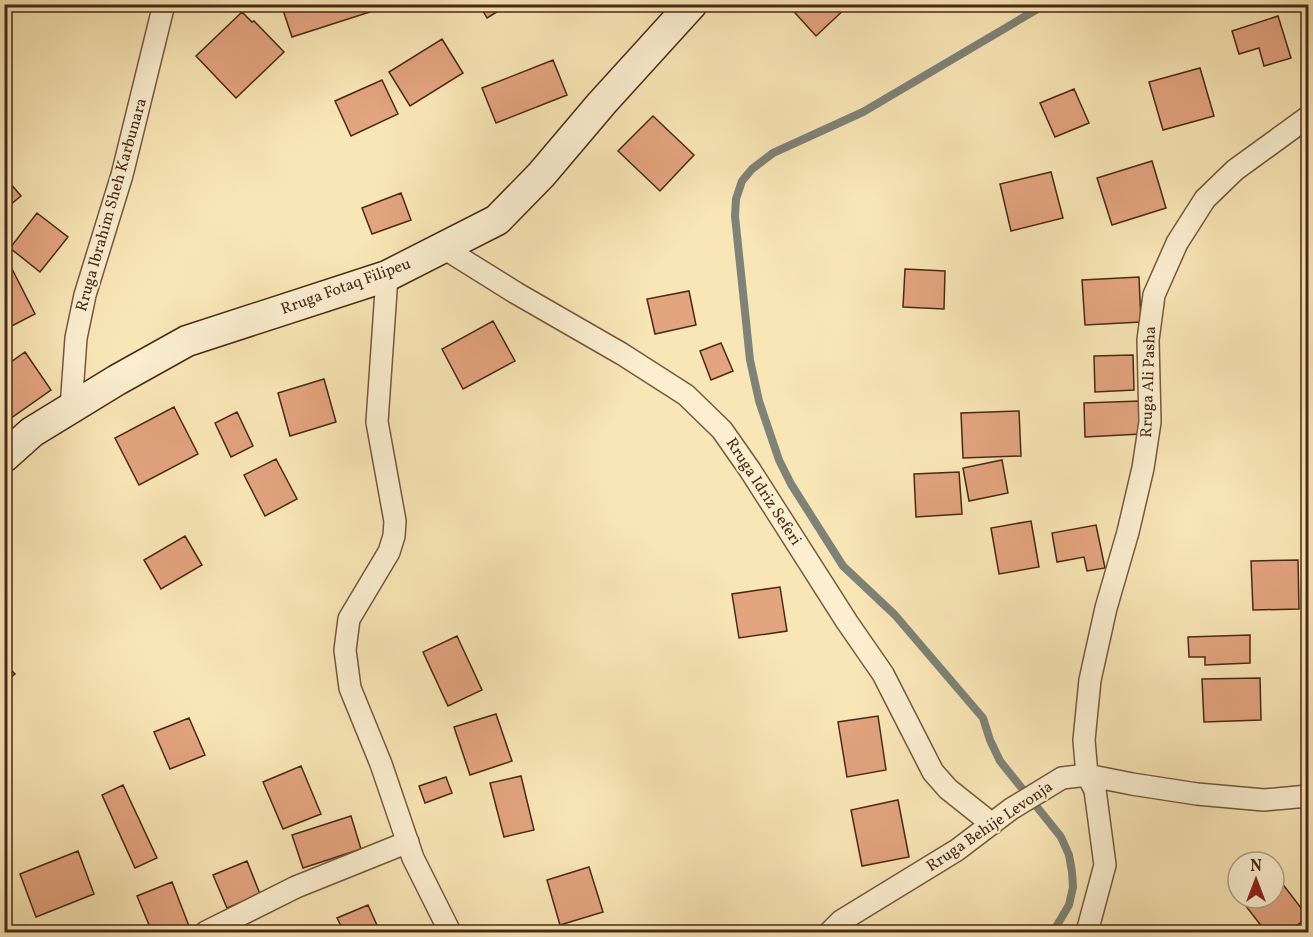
<svg xmlns="http://www.w3.org/2000/svg" width="1313" height="937" viewBox="0 0 1313 937" font-family="Vollkorn,serif">
<rect width="100%" height="100%" fill="#f9e6b6"/>
<filter id="stains"><feTurbulence type="fractalNoise" baseFrequency=".00333" numOctaves="4"/><feColorMatrix values="0 0 0 0 .2 0 0 0 0 .09 0 0 0 0 .02 0 0 0 .5 -.17"/></filter>
<radialGradient id="worn" r=".72"><stop offset=".6" stop-color="#630" stop-opacity="0"/><stop offset="1" stop-color="#630" stop-opacity=".3"/></radialGradient>
<g fill="none" stroke-linecap="round" stroke-linejoin="round">
<path stroke="#7e8277" stroke-width="8" d="M1046,4L863,112L773,153L752,169L742,181L736,199L735,216L750,360L759,401L779,460L791,484L843,566L895,615L983,718L990,740L1000,761L1061,837L1069,855L1072,872L1073,887L1069,905L1053,932"/>
</g>
<path fill="#e3a480" stroke="#492916" stroke-width="1.5" d="M281,4H374L376,10L292,37Z
M479,4H510L487,18Z
M787,4H850L816,36Z
M242,12L252,22L254,21L284,52L236,98L196,56Z
M1278,16L1291,58L1264,66L1259,48L1239,54L1232,31Z
M442,39L463,73L410,106L389,72Z
M553,60L567,95L496,123L482,88Z
M1200,68L1214,116L1163,130L1149,82Z
M382,80L398,114L351,136L335,101Z
M1074,89L1089,123L1055,137L1040,103Z
M653,116L694,155L660,191L618,151Z
M1152,161L1166,208L1112,225L1097,178Z
M1051,172L1063,218L1011,231L1000,184Z
M4,176L21,196L4,210Z
M401,193L411,220L372,234L362,208Z
M37,213L68,237L40,272L10,248Z
M11,267L35,314L4,330V271Z
M905,269L945,271L944,309L903,307Z
M1139,277L1141,322L1085,325L1082,280Z
M689,291L696,325L655,334L647,299Z
M493,321L515,361L463,389L442,349Z
M721,343L733,371L711,380L700,351Z
M25,352L51,390L4,423V367Z
M1133,355L1134,390L1095,392L1094,356Z
M324,379L336,422L290,436L278,393Z
M1140,401L1141,434L1085,437L1084,403Z
M174,407L198,454L139,485L115,438Z
M1019,411L1021,456L963,458L961,413Z
M237,412L253,446L231,457L215,423Z
M276,459L297,499L265,516L244,475Z
M1002,460L1008,493L969,501L963,468Z
M959,472L962,514L916,517L914,474Z
M1031,521L1039,567L999,574L991,528Z
M1096,525L1105,568L1087,571L1084,557L1057,562L1052,533Z
M185,536L202,565L161,589L144,560Z
M1298,560L1299,609L1253,610L1251,561Z
M780,587L787,631L739,638L732,594Z
M1250,635V663L1205,665V657H1189L1188,637Z
M457,636L482,690L448,706L423,652Z
M4,663L15,674L4,683Z
M1260,678L1261,720L1204,722L1202,679Z
M496,714L512,761L470,775L454,727Z
M878,716L886,770L847,777L838,722Z
M189,718L205,755L170,769L154,732Z
M301,766L321,814L283,829L263,782Z
M521,776L534,830L504,837L490,783Z
M446,777L452,793L425,803L419,786Z
M123,785L157,858L135,868L102,795Z
M898,800L909,857L862,866L851,810Z
M351,816L361,849L303,868L292,835Z
M78,851L94,894L36,917L20,874Z
M247,861L260,894L227,908L213,875Z
M589,867L603,912L560,925L547,880Z
M1278,878L1308,917L1288,932H1266L1245,905L1254,898H1274V882Z
M172,882L189,926L173,932H152L137,896Z
M368,905L380,932H344L337,918Z"/>
<g fill="none" stroke-linecap="round" stroke-linejoin="round">
<defs>
<path id="street" d="M444,248L516,293L622,354L686,395L722,430L750,470L847,622L883,674L933,772L948,789L992,824
M387,276L377,422L395,521L394,536L389,552L349,619L345,650L350,688L381,764L413,858L450,932
M71,408L76,338L85,295L122,175L164,4
M206,932L296,887L408,842
M830,932L841,921L957,850L1011,809L1062,778L1087,775L1132,784L1197,794L1264,800L1308,796
M1087,932L1105,865L1095,790L1087,775L1084,740L1090,680L1106,608L1128,532L1143,468L1150,422L1148,340L1154,295L1177,243L1205,199L1235,170L1308,117"/>
<path id="secondary" d="M4,457L32,432L117,380L187,341L387,276L497,220L541,175L602,103L692,4"/>
</defs>
<use href="#street" stroke="#75583e" stroke-width="24"/>
<use href="#secondary" stroke="#492916" stroke-width="33"/>
<use href="#street" stroke="#fbefd0" stroke-width="21"/>
<use href="#secondary" stroke="#fbefd0" stroke-width="30"/>
</g>
<g text-anchor="middle" dominant-baseline="central" stroke-width="4.5" stroke-linejoin="round" paint-order="stroke">
<g font-size="16" fill="#492916" stroke="#fbefd0">
<text transform="translate(112 205) rotate(-74)">Rruga Ibrahim Sheh Karbunara</text>
<text transform="translate(346 287) rotate(-20)">Rruga Fotaq Filipeu</text>
<text transform="translate(1149 382) rotate(-88)">Rruga Ali Pasha</text>
<text transform="translate(763 492) rotate(57)">Rruga Idriz Seferi</text>
<text transform="translate(990 827) rotate(-34)">Rruga Behije Levonja</text>
</g>
</g>
<rect width="1313" height="937" fill="none" stroke="#f9e6b6" stroke-width="24"/>
<rect x="6" y="6" width="1301" height="925" fill="none" stroke="#492916" stroke-width="3"/>
<rect x="12" y="12" width="1289" height="913" fill="none" stroke="#492916" stroke-width="1.5"/>
<g transform="translate(1256 880)"><circle r="28" fill="#fbefd0" stroke="#b4a086" stroke-width="1.5"/>
<path d="M0-4.5L10 22L0 15L-10 22Z" fill="#8f2418"/>
<text y="-9" font-size="16" font-weight="bold" text-anchor="middle" fill="#492916">N</text>
</g>
<rect width="100%" height="100%" filter="url(#stains)"/>
<rect width="100%" height="100%" fill="url(#worn)"/>
</svg>
